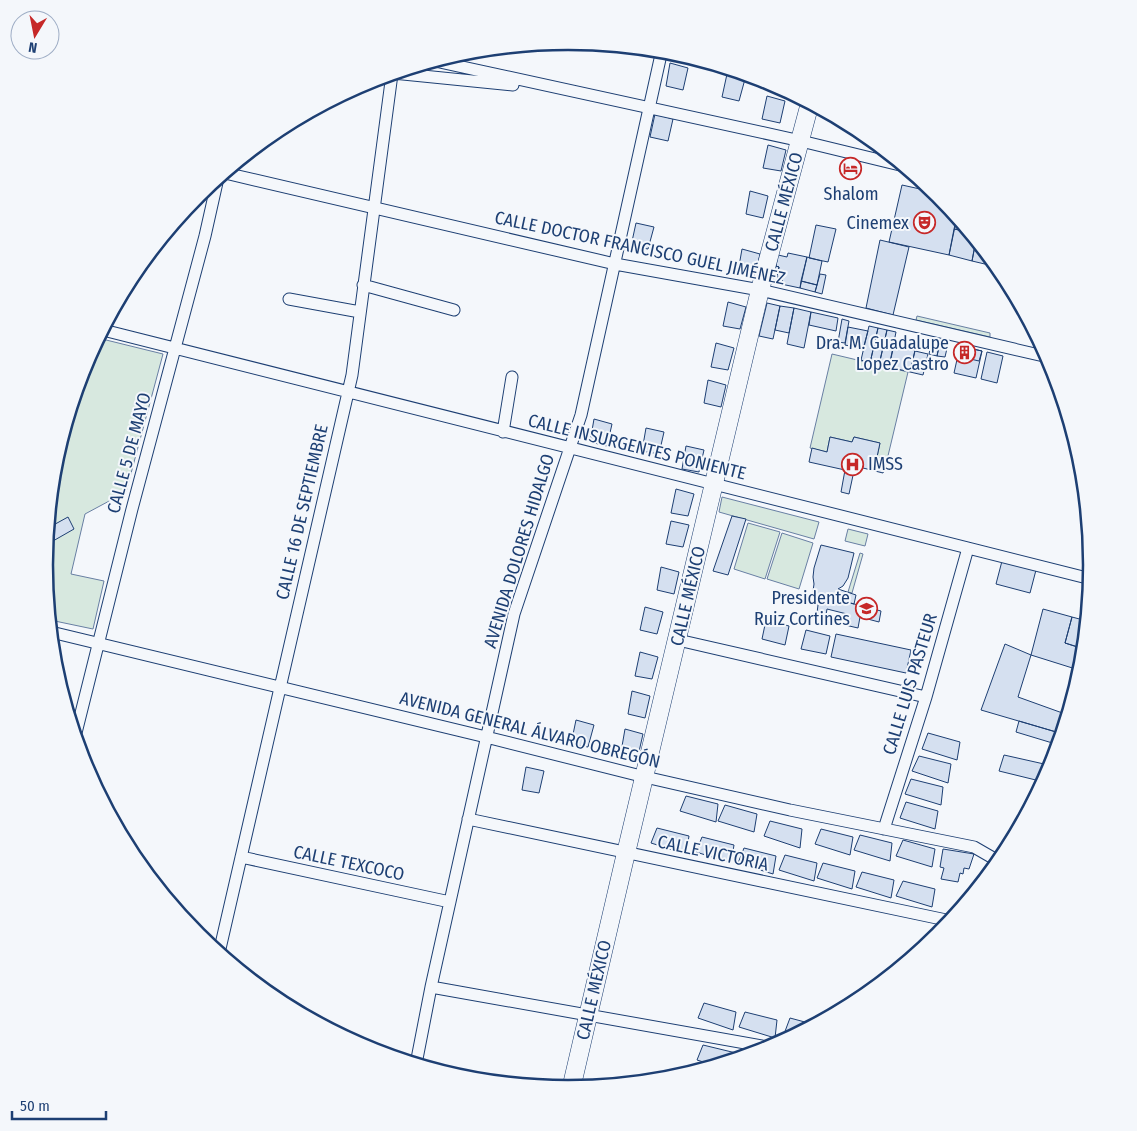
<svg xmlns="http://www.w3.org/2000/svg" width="1137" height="1131" viewBox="0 0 1137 1131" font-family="'Fira Sans Condensed',sans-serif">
<rect width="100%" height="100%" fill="#f4f7fb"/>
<path fill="#d7e8df" stroke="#687fa3" d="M917,316L990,333V337L916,320Z
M98,338L163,354L126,492L85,514L71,574L104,581L93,629L50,620L44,565L54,463L84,365Z
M832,354L908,372L887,460L877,457L880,443L854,437L852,442L830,437L827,452L810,448Z
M722,497L819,522L814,539L719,512Z
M748,523L780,532L765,579L734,569Z
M848,529L868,534L865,546L845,541Z
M782,533L813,543L799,589L767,579Z
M860,553L863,554L852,593L848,592Z"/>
<path fill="#d5e0f0" stroke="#1d3f73" d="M670,63L688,68L683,90L666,86Z
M727,74L745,79L739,101L722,97Z
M767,96L785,101L780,123L762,119Z
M655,114L673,119L668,141L650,137Z
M768,145L786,150L781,171L763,168Z
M921,184L928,186L939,195L957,217L949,255L889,242L902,185L920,189Z
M750,191L768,196L763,218L746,214Z
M957,217L970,232L954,229Z
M636,223L654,227L648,249L631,246Z
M816,225L836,229L828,262L809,258Z
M954,229L970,232L976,240L972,261L949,255Z
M880,240L909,247L893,315L866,308Z
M976,240L991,258L989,265L972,261Z
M742,249L760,254L755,276L738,272Z
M788,253L807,257L800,288L781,284L783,278L777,277L779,267L776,266L778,255L787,257Z
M807,257L822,261L817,285L801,281Z
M776,266L779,267L777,277L783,278L781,284L772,282Z
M820,274L826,275L822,294L815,292Z
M801,281L817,285L815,292L800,288Z
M728,302L746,307L740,329L723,326Z
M767,303L780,306L773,339L759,336Z
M780,306L794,308L789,333L775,330Z
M794,308L811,312L804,348L787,344Z
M811,312L838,318L836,331L809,325Z
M842,319L849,321L845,343L838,342Z
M869,326L878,328L870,363L861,360Z
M848,327L868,331L863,349L845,345Z
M878,328L887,330L879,365L870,363Z
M887,330L896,332L889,367L879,365Z
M932,340L940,342L937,356L929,354Z
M940,342L948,344L945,357L937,356Z
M716,343L734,348L728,370L711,367Z
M894,345L915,350L910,372L889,367Z
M960,346L982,351L976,378L954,373Z
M964,347L968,348L966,358H962Z
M968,348L982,351L979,361L966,358Z
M915,351L928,354L923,375L910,372Z
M987,352L1003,356L997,383L981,379Z
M708,380L726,385L721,407L704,403Z
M594,419L612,424L607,446L590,442Z
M646,428L664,432L659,454L642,451Z
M830,437L852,442L854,437L880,443L877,457L887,460L883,473L855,466L849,494L841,492L845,470L809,462L812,448L827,452Z
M686,446L704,450L699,472L682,469Z
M676,489L694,494L688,516L671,513Z
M732,516L746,519L728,575L713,571Z
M68,517L74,529L46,545L48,528Z
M671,521L689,525L683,547L666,544Z
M821,545L854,553L848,578L843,586L838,589L856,595L854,604L835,599L834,603L812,598L814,584L813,577L814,568Z
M1002,561L1036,570L1030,593L996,584Z
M661,567L679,572L674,594L657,590Z
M812,598L834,603L835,599L881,611L879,622L860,617L858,628L845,625L847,614L827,609L826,615L817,613L818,605L811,603Z
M645,607L663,612L657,634L640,630Z
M1043,609L1072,617L1065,643L1084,649L1082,671L1031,655Z
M1072,617L1087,621L1084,649L1065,643Z
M766,620L789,626L785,645L762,639Z
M806,630L830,636L826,654L801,649Z
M836,634L911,650L906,673L831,657Z
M1005,644L1031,655L1018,697L1068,715L1063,734L981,710Z
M640,652L658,657L652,679L635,676Z
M632,691L650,696L645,718L628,714Z
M576,720L594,725L588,747L571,744Z
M1019,721L1063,734L1059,745L1016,732Z
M625,729L643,734L638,756L621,752Z
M928,733L960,742L957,760L922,749Z
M1052,744L1059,745L1054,762L1047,760Z
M1004,755L1053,766L1044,782L999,771Z
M919,756L951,764L948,783L912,771Z
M526,767L544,771L539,793L522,790Z
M911,779L943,787L941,805L905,794Z
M686,796L718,804L716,822L680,811Z
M906,802L938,811L935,829L900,818Z
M725,805L757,814L754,832L718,821Z
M770,821L802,829L800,848L764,836Z
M657,828L689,836L686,854L651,843Z
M821,829L853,837L850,855L815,844Z
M860,835L892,843L890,861L854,850Z
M702,837L734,845L731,863L696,852Z
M903,840L935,849L932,867L896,856Z
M744,848L776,856L773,874L738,863Z
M943,849L974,854L969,869L964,868L963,874L960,873L958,882L941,879L944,868L940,867Z
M785,855L817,863L814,881L779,870Z
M823,863L855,871L852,889L817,878Z
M862,872L894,880L891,898L856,887Z
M903,881L935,889L932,907L896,896Z
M704,1003L736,1012L733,1030L698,1018Z
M745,1012L777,1020L775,1038L739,1027Z
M790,1018L816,1025L794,1037L784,1034Z
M703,1045L736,1053L734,1060L716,1066L697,1060Z
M750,1049L762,1052L747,1056Z"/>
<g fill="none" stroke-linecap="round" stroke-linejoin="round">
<defs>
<path id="minor" d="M435,61L801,141L904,166
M393,73L513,85
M225,173L615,264L760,290L1048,357
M363,285L454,310
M289,299L360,312
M103,330L1091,579
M503,432L512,377
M51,632L486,737L645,777L790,810L974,847L1000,862
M678,640L926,697
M75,737L132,509L205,236L218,178
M468,819L951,921
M884,829L926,697L968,548
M241,857L450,902
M219,953L352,375L392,74
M431,987L773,1048
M416,1064L431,987L514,614L581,415L662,50"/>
<path id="primary" d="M571,1089L626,853L760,290L810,103"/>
</defs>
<use href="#minor" stroke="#1d3f73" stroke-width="13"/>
<use href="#primary" stroke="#1d3f73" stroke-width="19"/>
<use href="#minor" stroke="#f4f7fb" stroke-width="11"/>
<use href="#primary" stroke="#f4f7fb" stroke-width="18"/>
</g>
<defs>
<symbol id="hotel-ring" viewBox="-11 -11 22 22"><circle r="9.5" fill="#f4f7fb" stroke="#c62828" stroke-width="1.5"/><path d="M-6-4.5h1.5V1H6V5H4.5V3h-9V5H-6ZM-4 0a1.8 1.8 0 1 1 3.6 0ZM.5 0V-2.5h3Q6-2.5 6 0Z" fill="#c62828"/></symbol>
<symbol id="theatre-ring" viewBox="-11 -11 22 22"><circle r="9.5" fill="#f4f7fb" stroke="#c62828" stroke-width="1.5"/><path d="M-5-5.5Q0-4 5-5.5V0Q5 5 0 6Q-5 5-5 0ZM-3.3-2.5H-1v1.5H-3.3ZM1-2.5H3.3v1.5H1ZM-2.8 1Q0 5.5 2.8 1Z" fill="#c62828"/></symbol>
<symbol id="building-ring" viewBox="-11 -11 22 22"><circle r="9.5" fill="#f4f7fb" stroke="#c62828" stroke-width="1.5"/><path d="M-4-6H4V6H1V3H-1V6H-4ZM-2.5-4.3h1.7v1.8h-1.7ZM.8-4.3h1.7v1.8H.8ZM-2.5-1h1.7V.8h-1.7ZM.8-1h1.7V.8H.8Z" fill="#c62828"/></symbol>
<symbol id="hospital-ring" viewBox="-11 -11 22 22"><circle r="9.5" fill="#f4f7fb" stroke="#c62828" stroke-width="1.5"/><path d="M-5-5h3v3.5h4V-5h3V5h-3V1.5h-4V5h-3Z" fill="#c62828"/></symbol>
<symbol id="school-ring" viewBox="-11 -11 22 22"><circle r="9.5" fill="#f4f7fb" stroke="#c62828" stroke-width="1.5"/><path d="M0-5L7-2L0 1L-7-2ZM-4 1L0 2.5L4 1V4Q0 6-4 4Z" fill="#c62828"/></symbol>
</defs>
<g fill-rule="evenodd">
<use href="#hotel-ring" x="838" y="156" width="25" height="25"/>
<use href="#theatre-ring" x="912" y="210" width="25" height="25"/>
<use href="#building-ring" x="952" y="340" width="25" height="25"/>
<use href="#hospital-ring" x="840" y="452" width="25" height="25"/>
<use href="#school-ring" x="854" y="596" width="25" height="25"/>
</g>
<g text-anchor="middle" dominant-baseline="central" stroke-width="4" stroke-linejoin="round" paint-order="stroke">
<g font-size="18" fill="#1d3f73" stroke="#f4f7fb" text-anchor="end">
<text x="851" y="194" text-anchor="middle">Shalom</text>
<text x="909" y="223">Cinemex</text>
<text x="949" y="343">Dra. M. Guadalupe<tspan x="949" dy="21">Lopez Castro</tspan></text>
<text x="868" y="464" text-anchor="start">IMSS</text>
<text x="850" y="598">Presidente<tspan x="850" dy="21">Ruiz Cortines</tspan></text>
</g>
<g font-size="18" fill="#1d3f73" stroke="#f4f7fb">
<text transform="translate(784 202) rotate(-75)">CALLE MÉXICO</text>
<text transform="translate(640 248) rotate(12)">CALLE DOCTOR FRANCISCO GUEL JIMÉNEZ</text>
<text transform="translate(637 447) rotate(14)">CALLE INSURGENTES PONIENTE</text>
<text transform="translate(129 453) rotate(-75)">CALLE 5 DE MAYO</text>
<text transform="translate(302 512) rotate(-77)">CALLE 16 DE SEPTIEMBRE</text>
<text transform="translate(519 551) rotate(-73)">AVENIDA DOLORES HIDALGO</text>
<text transform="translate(688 596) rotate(-77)">CALLE MÉXICO</text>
<text transform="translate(910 684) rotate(-73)">CALLE LUIS PASTEUR</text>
<text transform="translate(530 730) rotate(14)">AVENIDA GENERAL ÁLVARO OBREGÓN</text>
<text transform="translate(713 853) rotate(12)">CALLE VICTORIA</text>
<text transform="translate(349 863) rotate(12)">CALLE TEXCOCO</text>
<text transform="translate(594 990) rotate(-77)">CALLE MÉXICO</text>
</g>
</g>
<path d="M0 0H1137V1131H0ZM53 565a515 515 0 1 1 1030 0a515 515 0 1 1-1030 0Z" fill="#f4f7fb" fill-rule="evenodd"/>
<path fill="none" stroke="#1d3f73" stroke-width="2.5" d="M53 565a515 515 0 1 1 1030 0a515 515 0 1 1-1030 0Z"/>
<g transform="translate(35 35) rotate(190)"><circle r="24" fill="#f4f7fb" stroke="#9eadc5"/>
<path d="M0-4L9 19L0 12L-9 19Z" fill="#c62828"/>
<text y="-8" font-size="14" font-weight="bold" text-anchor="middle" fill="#1d3f73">N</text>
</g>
<path d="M12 1111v8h94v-8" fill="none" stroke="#1d3f73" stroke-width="2.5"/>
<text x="20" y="1111" font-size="15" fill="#1d3f73" stroke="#f4f7fb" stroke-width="4" paint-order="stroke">50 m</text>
</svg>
